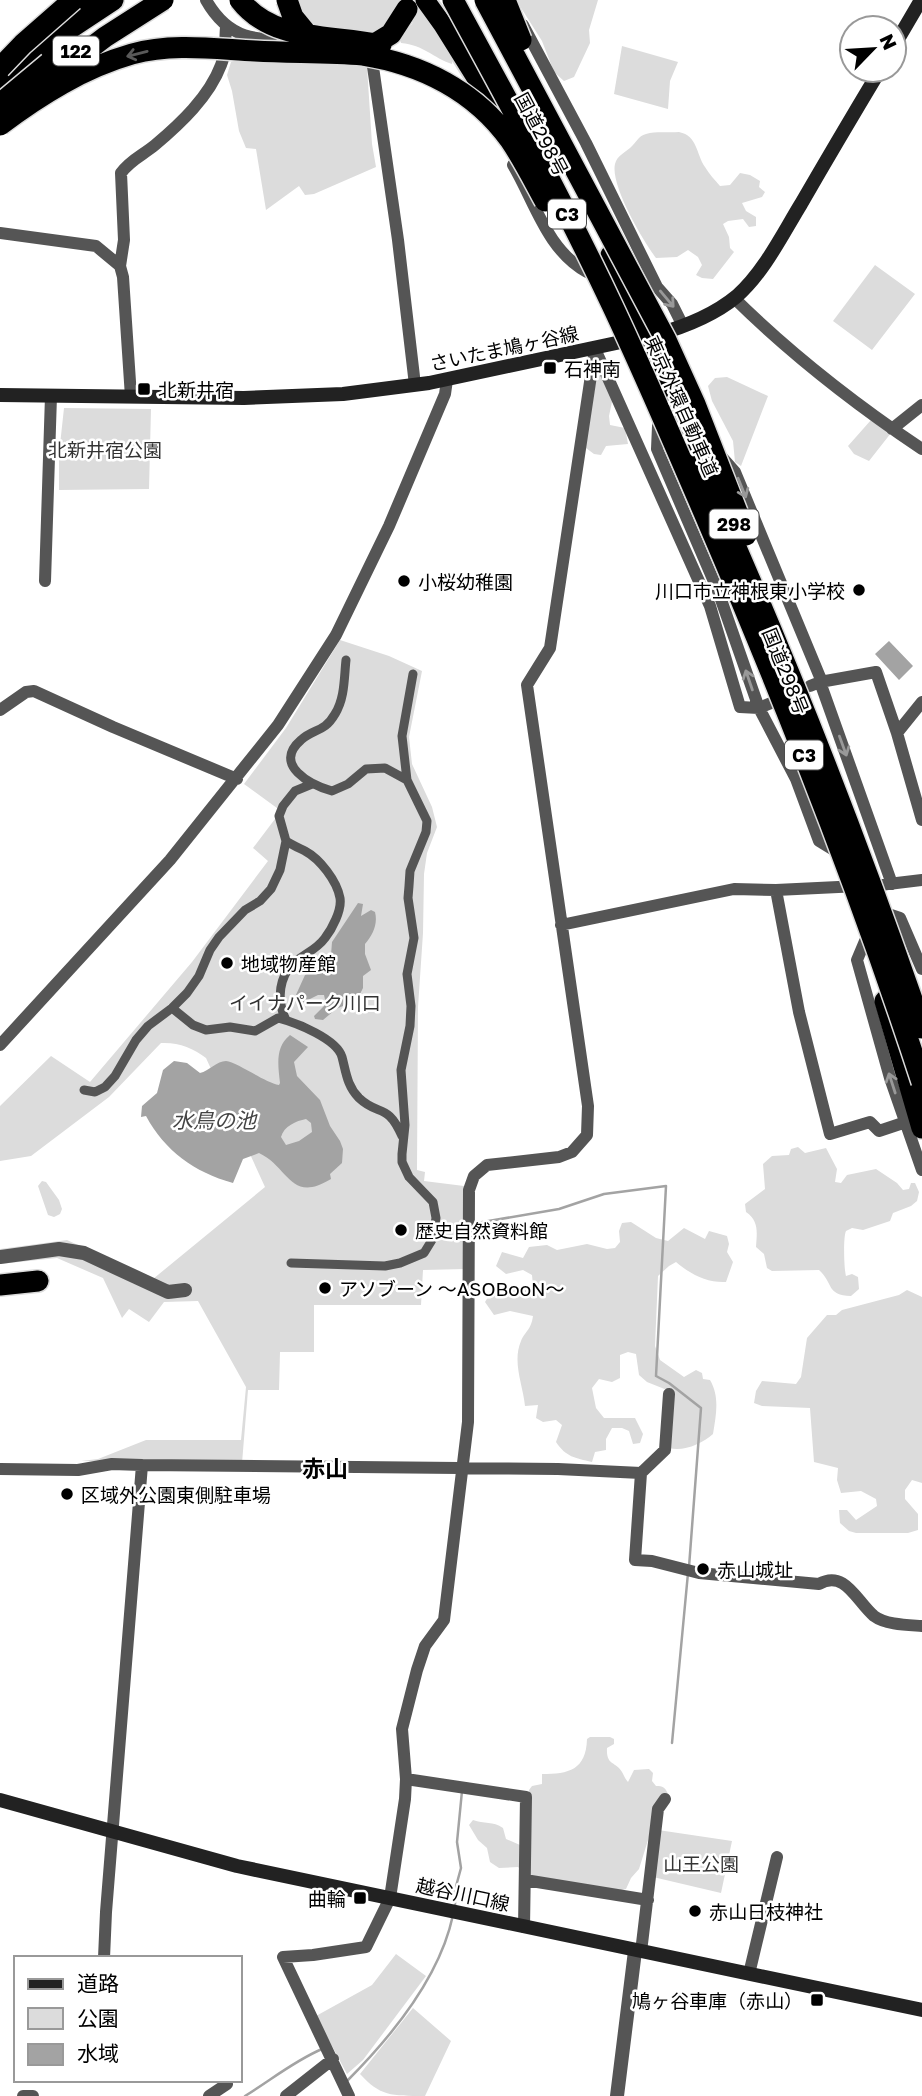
<svg xmlns="http://www.w3.org/2000/svg" width="922" height="2096" viewBox="0 0 922 2096" font-family="'Golos Text','Noto Sans JP',sans-serif">
<rect width="100%" height="100%" fill="#fff"/>
<path fill="#dcdcdc" d="M295,0H401C394,19 386,26 369,36L310,25L300,14Z
M516,0H598L589,30L590,43L574,77L564,81L554,72L542,41Z
M419,6L453,56L452,64C433,58 424,45 401,43L399,37L412,24Z
M622,46L678,62L670,81L668,109L614,94Z
M245,58L327,62L367,67L372,144L376,167L314,194L305,195L299,186L266,210L256,149L246,148L239,131L232,91L227,75L231,62Z
M679,132C698,136 696,154 705,167C709,174 715,180 720,186L730,185L740,173L750,175L760,181L759,187L765,192L762,197L742,203L746,211L756,217V226L749,227L743,219L728,221L723,224L729,237L730,248L734,252L713,279L702,278L696,275L702,265L698,257L688,250L677,257L656,258C643,241 610,185 615,164C617,156 624,153 630,148C636,143 638,136 646,134C656,131 668,133 679,132Z
M875,265L915,294L872,350L833,321Z
M599,372L613,397L609,416L610,425L625,428L628,444L606,446L601,455L594,454L586,448V441L597,375Z
M727,377L768,396L741,466L735,462L733,441L712,401L708,386L715,378Z
M64,408L151,409L149,489L59,490V454Z
M871,420L891,433L869,461L854,454L848,446Z
M340,640L389,656L422,671L409,737L412,764L432,807L437,827L427,853L424,874L423,933L418,1007L417,1170L425,1172L424,1181L464,1186L465,1269L423,1270L421,1305H314V1352H280L279,1390H248L242,1463L81,1461L98,1459L146,1440H241L246,1387L198,1301L164,1302L149,1322L129,1309L122,1318L103,1278L57,1258L0,1264V1249L67,1240L153,1279L265,1187L206,1058C193,1048 178,1042 161,1043L109,1097L31,1156L0,1161V1106L51,1056L90,1082L192,962L268,861L253,848L281,811L244,784L286,728Z
M798,1147L805,1153L826,1148L837,1169L835,1182L841,1183L847,1175L876,1169L897,1183L903,1190L909,1189L911,1183H915L919,1192L917,1201L911,1206L893,1213L890,1221L863,1230L852,1228L846,1231C843,1237 844,1269 846,1276L852,1274L858,1277L859,1289L851,1296C826,1295 834,1284 819,1270L772,1271L767,1268L764,1254L756,1247C757,1232 759,1221 746,1212L745,1204L765,1189L763,1164L772,1156L789,1155L791,1149Z
M42,1181L46,1182L59,1200L62,1209L60,1214L54,1217L48,1215L38,1186Z
M631,1222L656,1238L668,1241L684,1228L705,1239L709,1231L727,1236L729,1244L727,1252L733,1262L726,1282C707,1283 690,1274 676,1262L669,1266L658,1276L655,1346L660,1360L684,1377L696,1370L702,1373L703,1379L710,1380C720,1397 716,1415 713,1434C702,1444 683,1452 669,1448L672,1392L647,1382L639,1375L636,1354L628,1352L620,1355V1378L612,1382L599,1379L592,1388L596,1408L604,1418H635L643,1434L640,1443L633,1444L629,1431L622,1428H612L606,1439V1450L595,1452L592,1462C575,1458 566,1457 556,1442L562,1425L556,1420L543,1422L536,1418L538,1405L525,1406C523,1385 512,1362 521,1341C526,1330 531,1330 533,1316L510,1311L494,1315L485,1302L490,1294L501,1297L510,1291L533,1286L532,1275L523,1270L506,1274L496,1266L502,1252L523,1258L529,1247L547,1245L557,1250L587,1244L607,1249L615,1248L620,1242L619,1231L622,1223Z
M907,1290L922,1297V1483L912,1480L905,1490V1499L918,1514V1530L908,1533H856L849,1531L840,1523L839,1510H847L856,1520L877,1506L876,1499L861,1491L841,1493L837,1480L838,1468L814,1462L810,1408L762,1406L754,1403L756,1391L762,1381L796,1384L801,1377L807,1338L827,1315H836L842,1310L899,1295Z
M590,1737H610L614,1739V1744L607,1748C606,1766 616,1761 622,1772C624,1775 625,1779 628,1782L634,1770L649,1769L653,1773L652,1781L656,1786C663,1786 665,1787 668,1794L653,1824L639,1869L631,1878L626,1889L613,1892L531,1879L518,1867L499,1868L490,1862L487,1848L478,1840L469,1825L473,1820C484,1824 493,1821 503,1828L506,1839L520,1845L530,1801L529,1790L532,1786L542,1784V1774C569,1774 586,1770 587,1739Z
M658,1830L732,1841L721,1893L653,1877Z
M396,1954L426,1976L363,2060L347,2074L316,2016L372,1985Z
M413,2008L451,2041L425,2096C391,2096 380,2096 360,2074Z"/>
<path fill="#a3a3a3" fill-rule="evenodd" d="M889,641L913,666L899,680L875,654Z
M358,903L363,904L361,916L371,910L375,912C378,924 373,935 365,944V954L371,970L363,976V988L357,1000L336,1009L323,1020L315,1019L314,1016L326,1004L324,995H318L298,1005L295,997L305,975L321,965L331,955L332,942Z
M290,1035L308,1047L294,1062L297,1076L320,1100L330,1126L340,1141L343,1149L342,1163L330,1174L331,1179C290,1204 289,1167 259,1153L243,1159L233,1183C194,1172 165,1151 146,1116L141,1117L142,1106L157,1093L163,1070L174,1061L187,1063L200,1073C209,1071 217,1061 226,1061C237,1062 264,1082 279,1085L280,1083C278,1065 275,1047 290,1035ZM306,1119L311,1123L312,1132L299,1141L286,1145L281,1137C284,1126 296,1121 306,1119Z"/>
<g fill="none" stroke-linecap="round" stroke-linejoin="round">
<path stroke="#a3a3a3" stroke-width="2.5" d="M477,1223L559,1209L604,1194L666,1186L656,1376L669,1383L701,1408L689,1567
M672,1743L688,1573
M455,1905V1890L461,1868L457,1842L462,1791
M347,2081C390,2038 440,1977 453,1915
M245,2096C271,2080 294,2061 322,2049"/>
<defs>
<path id="trunk" d="M425,0L443,25L506,126
M65,21L93,0
M610,255L649,336L712,475"/>
<path id="motorway" d="M0,83L54,39L113,0
M885,1001L922,1128
M0,1285L38,1281"/>
</defs>
<use href="#trunk" stroke="#dbdbdb" stroke-width="23"/>
<use href="#motorway" stroke="#dbdbdb" stroke-width="24"/>
<path stroke="#555" stroke-width="9" d="M407,780L402,736L413,674
M172,1008L193,1025L206,1030L230,1027L255,1031L278,1018C297,1023 337,1039 342,1057C346,1072 347,1086 359,1098C379,1117 387,1102 402,1136
M286,1020C278,1004 278,985 288,969C298,956 315,952 325,938C332,929 342,910 340,898C337,881 320,859 305,851C299,848 292,845 286,841
M84,1090L95,1092L105,1087L115,1076L136,1040L148,1026L172,1008L187,993L199,976L210,950L219,937L245,910L260,901L271,889L280,870L286,841L279,816L283,806L295,791L312,784
M291,1263L385,1266L400,1263L424,1253L432,1240L436,1218L433,1202L409,1177L402,1162V1154L405,1125L401,1070L410,1026L411,1006L407,974L414,938L408,898L409,886L410,871L426,832L427,821L407,780L385,768L366,769L348,784L332,791C311,785 272,765 301,740C314,728 324,733 335,714C345,698 344,678 346,660"/>
<path stroke="#555" stroke-width="12" d="M206,0C228,39 256,42 297,38
M523,25L586,143L657,287L672,304L683,326
M371,53L398,240L415,385
M513,165C535,202 547,250 587,272
M0,233L96,246L120,266L123,277L131,397
M120,266L124,240L121,173C130,160 143,155 155,145C180,124 209,97 221,65C226,54 225,39 226,27
M734,298C792,355 855,404 922,449
M595,349L710,606L740,707L759,708L771,703
M658,426L657,449L718,591L759,708L796,779L819,841L832,849
M892,429L922,405
M720,455L735,472L822,682
M45,581L51,396
M820,682L892,884
M810,686L820,682L876,672L897,733L922,820
M0,710L26,692L34,691L113,727L237,779
M897,733L922,702
M776,890L799,1012L830,1134L870,1122L879,1131L906,1122
M891,915L900,918L922,969
M561,925L734,889L776,890L880,885L922,880
M865,941L857,960L890,1078L922,1170
M0,1045L170,860L278,725L336,635L389,526L445,394L447,380
M669,1394L665,1450L641,1473L635,1560L652,1561L699,1573L819,1584C845,1569 857,1602 874,1616C886,1625 908,1625 922,1626
M0,1469L78,1470L112,1464L142,1465
M406,1779L526,1797L524,1927
M525,1880L648,1900
M641,1952L658,1809L665,1799
M104,1958L106,1912L142,1465L558,1469L641,1473
M749,1974L777,1857
M23,2096H33
M209,2096L227,2084
M286,2096L333,2059
M349,2096L283,1957L313,1955L366,1947L390,1898L405,1799L406,1779L402,1729L417,1670L425,1646L444,1620L468,1422L469,1190L474,1176L487,1165L559,1157L572,1152L587,1135L588,1106L527,685L550,648L595,349"/>
<path stroke="#555" stroke-width="14" d="M0,1257L59,1249L84,1253L168,1292L185,1290
M617,2096L635,1951"/>
<path stroke="#222" stroke-width="14" d="M894,46L921,0
M655,335C684,327 713,316 737,296C764,272 782,235 801,204C827,159 853,115 880,70
M0,395L244,398L343,394L429,383L635,339
M0,1800L237,1866L922,2010"/>
<use href="#trunk" stroke="#000" stroke-width="19"/>
<use href="#motorway" stroke="#000" stroke-width="21"/>
<defs>
<path id="motorway-bridge" d="M240,0C273,43 333,34 381,45
M287,0L293,17L311,39
M453,0C508,101 563,201 612,305C646,377 677,450 708,522C787,706 860,892 922,1082
M485,0L666,340L695,404L746,535
M505,0L521,40
M368,48L391,34L407,9
M0,68L23,44L73,0
M42,85L105,37L163,0
M0,104L49,63
M0,125C40,95 83,68 132,54C173,43 214,49 255,51C291,53 327,52 363,55C421,64 475,91 510,140C523,159 534,181 545,201
M698,462C782,647 856,836 922,1028"/>
</defs>
<use href="#motorway-bridge" stroke="#dbdbdb" stroke-width="24" stroke-linecap="butt"/>
<use href="#motorway-bridge" stroke="#000" stroke-width="21"/>
</g>
<defs><path id="oneway-shaft" d="M-6 0H5M1.5-3L5.5 0L1.5 3" fill="none" stroke-width="1.6" stroke-linecap="round" stroke-linejoin="round" transform="scale(1.75)"/></defs>
<use stroke="#595959" href="#oneway-shaft" transform="translate(137 54) rotate(166)"/>
<g stroke="#999">
<use href="#oneway-shaft" transform="translate(667 299) rotate(50)"/>
<use href="#oneway-shaft" transform="translate(742 488) rotate(68)"/>
<use href="#oneway-shaft" transform="translate(749 680) rotate(-109)"/>
<use href="#oneway-shaft" transform="translate(843 746) rotate(70)"/>
<use href="#oneway-shaft" transform="translate(892 1083) rotate(-108)"/>
</g>
<g fill="#000" stroke="#fff" stroke-width="2.5">
<rect x="543" y="361" width="14" height="14" rx="3.5"/>
<rect x="137" y="382" width="14" height="14" rx="3.5"/>
<circle cx="404" cy="581" r="7"/>
<circle cx="859" cy="590" r="7"/>
<circle cx="227" cy="963" r="7"/>
<circle cx="401" cy="1230" r="7"/>
<circle cx="325" cy="1288" r="7"/>
<circle cx="67" cy="1494" r="7"/>
<circle cx="703" cy="1569" r="7"/>
<rect x="353" y="1891" width="14" height="14" rx="3.5"/>
<circle cx="695" cy="1911" r="7"/>
<rect x="810" y="1993" width="14" height="14" rx="3.5"/>
</g>
<g text-anchor="middle" dominant-baseline="central" stroke-width="5" stroke-linejoin="round" paint-order="stroke">
<g fill="#fff" stroke="#4c4c4c" stroke-width="2">
<rect x="53" y="36.5" width="46" height="29" rx="5"/>
<rect x="548" y="199.5" width="38" height="29" rx="5"/>
<rect x="709.5" y="509.5" width="49" height="29" rx="5"/>
<rect x="785" y="740.5" width="38" height="29" rx="5"/>
</g>
<g font-size="18" font-weight="bold" fill="#000">
<text x="76" y="51">122</text>
<text x="567" y="214">C3</text>
<text x="734" y="524">298</text>
<text x="804" y="755">C3</text>
</g>
<g font-size="19" fill="#000" stroke="#fff">
<text transform="translate(542 134) rotate(62)">国道298号</text>
<text transform="translate(504 348) rotate(-12)">さいたま鳩ヶ谷線</text>
<text transform="translate(682 406) rotate(66)">東京外環自動車道</text>
<text transform="translate(786 671) rotate(68)">国道298号</text>
<text transform="translate(463 1894) rotate(12)">越谷川口線</text>
</g>
<g font-size="19" fill="#000" stroke="#fff" text-anchor="start">
<text x="564" y="368">石神南</text>
<text x="158" y="389">北新井宿</text>
<text x="418" y="581">小桜幼稚園</text>
<text x="845" y="590" text-anchor="end">川口市立神根東小学校</text>
<text x="241" y="963">地域物産館</text>
<text x="415" y="1230">歴史自然資料館</text>
<text x="339" y="1288">アソブーン ～ASOBooN～</text>
<text x="81" y="1494">区域外公園東側駐車場</text>
<text x="717" y="1569">赤山城址</text>
<text x="346" y="1898" text-anchor="end">曲輪</text>
<text x="709" y="1911">赤山日枝神社</text>
<text x="803" y="2000" text-anchor="end">鳩ヶ谷車庫（赤山）</text>
</g>
<g font-size="19" fill="#333" stroke="#fff">
<text x="105" y="449">北新井宿公園</text>
<text x="305" y="1002">イイナパーク川口</text>
<text x="701" y="1863">山王公園</text>
</g>
<g font-size="21" font-style="italic" fill="#444" stroke="#fff">
<text x="214" y="1120">水鳥の池</text>
</g>
<g font-size="23" font-weight="bold" fill="#000" stroke="#fff">
<text x="325" y="1468">赤山</text>
</g>
</g>
<rect x="14" y="1956" width="228" height="126" fill="#ffffff" stroke="#999999" stroke-width="2"/>
<rect x="28" y="1979" width="35" height="10" fill="#222222" stroke="#999999" stroke-width="2"/>
<text x="77" y="1991" font-size="21" fill="#000000">道路</text>
<rect x="28" y="2008" width="35" height="21" fill="#dcdcdc" stroke="#999999" stroke-width="2"/>
<text x="77" y="2026" font-size="21" fill="#000000">公園</text>
<rect x="28" y="2044" width="35" height="21" fill="#a3a3a3" stroke="#999999" stroke-width="2"/>
<text x="77" y="2061" font-size="21" fill="#000000">水域</text>
<g transform="translate(873 49) rotate(65)"><circle r="33" fill="#ffffff" stroke="#999999" stroke-width="2"/>
<path d="M0-5L12 26L0 18L-12 26Z" fill="#000000"/>
<text y="-10" font-size="19" font-weight="bold" text-anchor="middle" fill="#000000">N</text>
</g>
</svg>
